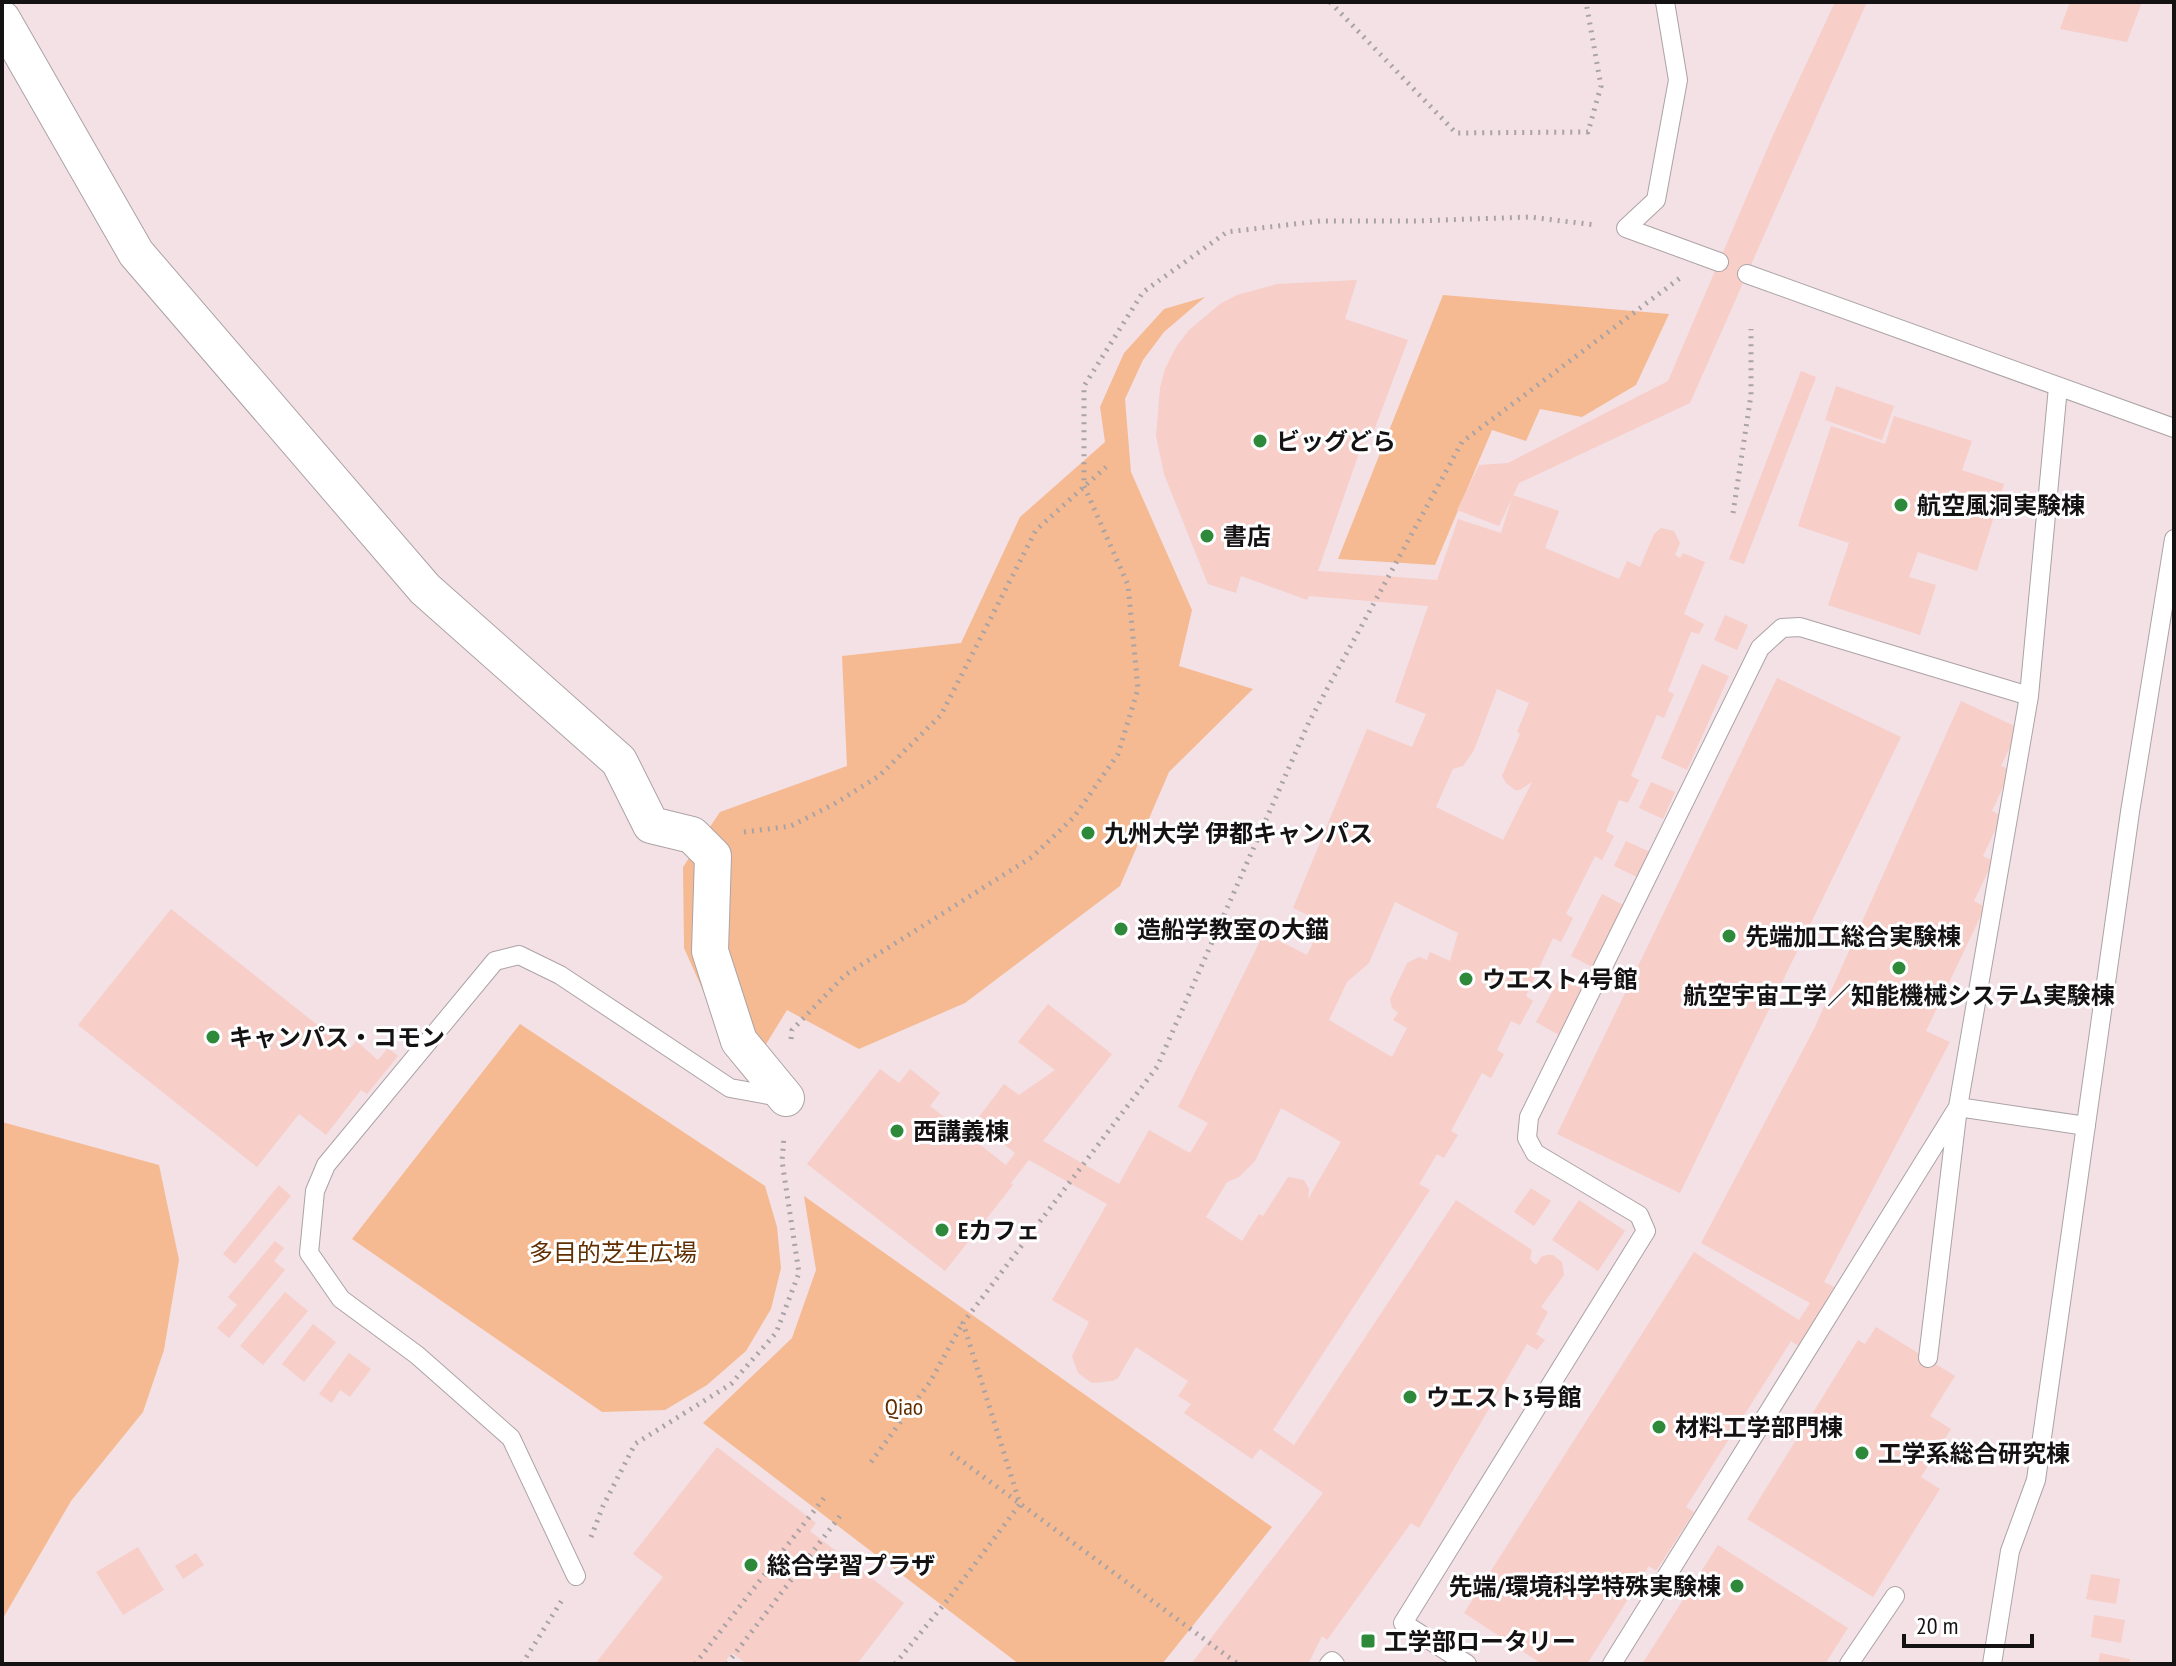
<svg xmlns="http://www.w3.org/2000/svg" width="2176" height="1666" viewBox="0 0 2176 1666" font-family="'PT Sans Narrow','Noto Sans JP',sans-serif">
<rect width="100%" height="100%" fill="#f9f0f3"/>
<path fill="#f3e1e6" d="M2,2H2174V1664H2Z"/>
<path fill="#f5ba91" d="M1443,295L1669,314L1636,385L1582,417L1540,409L1526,441L1492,430L1435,565L1338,559Z
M1205,297L1164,332L1143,360L1125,399L1131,472L1192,610L1179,666L1253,689L1169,772L1120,886L965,1003L859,1049L787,1010L746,1077L717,1022L684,948L683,867L720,812L847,766L842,656L961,643L1020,517L1105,442L1100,407L1124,353L1164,309Z
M520,1024L765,1186L777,1227L781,1268L771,1309L746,1351L707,1385L665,1410L602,1412L352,1239Z
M2,1122L159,1165L179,1260L164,1350L143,1412L71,1501L2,1620Z
M804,1196L1272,1527L1162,1664H1019L703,1423L792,1338L816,1270Z"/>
<path fill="#f7cec8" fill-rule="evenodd" d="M1835,2H1867L1690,403L1519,483L1499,526L1457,510L1479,465L1508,463L1668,381L1774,133Z
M2070,2H2142L2127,42L2060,29Z
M1357,280L1345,319L1408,340L1373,433L1367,430L1318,571L1437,580L1458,519L1501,533L1513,495L1559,511L1545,548L1619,579L1627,561L1640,567L1654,534L1661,528L1674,531L1680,543L1675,555L1680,558L1683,553L1705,562L1684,614L1704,624L1699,634L1691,632L1668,691L1674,694L1664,718L1657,715L1631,776L1639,780L1628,803L1619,800L1606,831L1614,836L1602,860L1595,856L1566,914L1573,918L1561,942L1553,938L1526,996L1533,1001L1520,1025L1511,1021L1497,1050L1504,1054L1491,1078L1482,1073L1451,1131L1458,1135L1444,1158L1437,1154L1421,1181L1419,1184L1430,1190L1273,1430L1294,1445L1456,1200L1532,1250L1530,1259L1536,1265L1541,1257L1547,1255H1553L1562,1262L1564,1275L1541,1307L1548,1312L1536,1334L1545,1340L1537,1350L1527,1344L1419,1528L1411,1523L1327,1640L1322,1636L1308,1664H1191L1323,1493L1260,1449L1252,1459L1184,1413L1191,1404L1178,1396L1188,1381L1136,1347L1118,1378L1113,1381L1092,1383L1078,1373L1072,1356L1089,1322L1052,1300L1107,1204L1029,1160L1011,1183L1013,1185L945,1271L807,1164L880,1069L899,1083L910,1069L940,1093L930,1106L1006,1165L1015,1153L975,1122L1004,1084L1019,1095L1055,1070L1018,1042L1048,1004L1112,1054L1043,1141L1119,1184L1149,1130L1190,1153L1208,1123L1178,1107L1264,933L1307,955L1323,922L1293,908L1367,729L1412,747L1426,714L1395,702L1428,606L1309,596L1307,600L1241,576L1236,593L1208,584L1164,474L1156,436L1160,388L1165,369L1176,347L1189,330L1220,304L1237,295L1277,284ZM1497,689L1529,703L1517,732L1520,734L1502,776L1506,783L1515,790H1520L1532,782L1503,840L1436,807L1453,769L1463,766L1474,750ZM1395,902L1458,933L1450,961L1430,952L1427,960L1419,957L1407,963L1390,999L1392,1008L1398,1013L1393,1020L1407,1028L1392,1057L1329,1020L1347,982L1369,963ZM1281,1108L1341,1142L1308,1199L1309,1189L1304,1180L1288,1177L1263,1216L1259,1214L1242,1241L1206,1217L1227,1182L1239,1177L1255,1161Z
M1801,371L1816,377L1744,564L1729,559Z
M1836,386L1894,406L1882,440L1825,420Z
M1894,416L1972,441L1962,470L2004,484L1977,571L1918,552L1909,577L1936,585L1920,635L1828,605L1849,543L1798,526L1831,426L1885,444Z
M1725,615L1748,625L1737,650L1714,640Z
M1702,664L1729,676L1687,770L1661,758Z
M1777,678L1901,737L1680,1193L1557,1134Z
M1961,701L2019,728L2001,766L2011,770L1992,811L2002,816L1983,856L1993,861L1974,901L1985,907L1926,1031L1950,1042L1824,1282L1834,1287L1817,1319L1799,1346L1791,1341L1686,1507L1694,1512L1656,1571L1649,1566L1587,1664H1542L1464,1613L1694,1252L1799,1320L1810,1303L1701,1243L1814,1029Z
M1651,782L1675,792L1663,819L1639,808Z
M1626,841L1650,852L1637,877L1614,866Z
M1602,894L1625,906L1594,968L1571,956Z
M171,909L349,1050L356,1041L378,1060L388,1048L398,1056L367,1094L361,1090L326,1135L299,1114L257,1167L78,1025Z
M1561,975L1585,988L1559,1035L1536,1022Z
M279,1185L291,1196L235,1264L223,1254Z
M1531,1188L1551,1201L1534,1226L1514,1212Z
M1579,1200L1625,1231L1598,1271L1552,1240Z
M275,1241L284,1248L274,1261L285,1270L229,1338L217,1328L237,1305L228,1297Z
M285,1292L308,1311L263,1365L240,1346Z
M313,1324L336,1342L304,1382L282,1364Z
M1876,1327L1955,1376L1930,1416L1951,1429L1921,1477L1940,1489L1873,1597L1747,1519L1858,1340L1865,1344Z
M349,1353L371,1369L350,1397L340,1390L332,1403L319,1394Z
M717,1447L816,1523L810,1531L904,1603L857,1664H747L732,1653L723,1664H595L663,1577L633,1554Z
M1718,1545L1848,1628L1825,1664H1642Z
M138,1547L164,1590L123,1615L96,1572Z
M196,1553L204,1565L183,1579L175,1566Z
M2091,1574L2120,1579L2116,1604L2086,1599Z
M2094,1615L2125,1620L2121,1643L2091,1637Z
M2100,1653L2130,1659L2129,1664H2098Z"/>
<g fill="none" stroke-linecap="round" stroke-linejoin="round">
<defs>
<path id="lane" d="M1665,2L1678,80L1656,200L1626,228L1719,262
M1747,274L2174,428
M1928,1358L1958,1107L2029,696L2058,387
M576,1576L511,1438L417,1355L341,1299L309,1253L315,1191L326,1165L495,961L519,955L560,975L730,1088L780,1097
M1329,1664L1332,1661L1335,1664
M1467,1664L1403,1623L1646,1231L1639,1215L1535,1153L1527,1138L1529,1117L1760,648L1782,628L1800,627L2029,696
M1612,1664L1958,1107L2086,1126
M1849,1664L1895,1596
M1992,1664L2010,1551L2036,1480L2130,812L2174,539"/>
<path id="street" d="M2,19L136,253L425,589L619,761L651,825L692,835L713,856L710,951L739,1041L786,1098"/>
</defs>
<use href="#lane" stroke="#aca3a6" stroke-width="20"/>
<use href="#street" stroke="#aca3a6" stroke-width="38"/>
<path stroke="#aaa3a5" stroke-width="5" stroke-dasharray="2 6" stroke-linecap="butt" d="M1330,2L1456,133L1588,132L1601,86L1586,2
M1733,513L1751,395V329
M744,832L791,826L834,804L879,776L941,715L1036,530L1106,467
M791,1039L792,1030L845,975L1032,857L1074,817L1118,754L1138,689L1128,585L1084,486V386L1143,292L1227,232L1320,221H1414L1530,217L1595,225
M951,1453L1238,1664
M871,1462L930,1382L962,1324
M591,1537L603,1506L635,1444L731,1384L776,1333L799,1273L782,1161L784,1137
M522,1664L562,1600
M695,1664L824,1498
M727,1664L840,1516
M895,1664L950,1597L1020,1504L963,1323L1157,1067L1309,722L1462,442L1680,278"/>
<use href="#lane" stroke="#fff" stroke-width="18"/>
<use href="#street" stroke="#fff" stroke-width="36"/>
</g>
<g fill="#2f893a" stroke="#fff" stroke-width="3">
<circle cx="1260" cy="441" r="8"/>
<circle cx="1901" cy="505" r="8"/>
<circle cx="1207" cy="536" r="8"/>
<circle cx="1088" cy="833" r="8"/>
<circle cx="1121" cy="929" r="8"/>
<circle cx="1729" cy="936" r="8"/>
<circle cx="1899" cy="968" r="8"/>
<circle cx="1466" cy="979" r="8"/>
<circle cx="213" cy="1037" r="8"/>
<circle cx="897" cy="1131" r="8"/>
<circle cx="942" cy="1230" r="8"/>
<circle cx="1410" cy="1397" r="8"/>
<circle cx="1659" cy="1427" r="8"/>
<circle cx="1862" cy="1453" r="8"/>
<circle cx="751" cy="1565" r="8"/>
<circle cx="1737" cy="1586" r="8"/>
<rect x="1360" y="1633" width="16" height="16" rx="4"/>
</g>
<g text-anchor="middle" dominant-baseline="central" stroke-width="6" stroke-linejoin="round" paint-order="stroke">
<g font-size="24" font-weight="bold" fill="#151213" stroke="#fff" text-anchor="start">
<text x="1276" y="441">ビッグどら</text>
<text x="1917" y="505">航空風洞実験棟</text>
<text x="1223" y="536">書店</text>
<text x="1104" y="833">九州大学 伊都キャンパス</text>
<text x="1137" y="929">造船学教室の大錨</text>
<text x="1745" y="936">先端加工総合実験棟</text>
<text x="1482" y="979">ウエスト4号館</text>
<text x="1899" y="995" text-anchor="middle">航空宇宙工学／知能機械システム実験棟</text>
<text x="229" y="1037">キャンパス・コモン</text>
<text x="913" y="1131">西講義棟</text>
<text x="958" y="1230">Eカフェ</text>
<text x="1426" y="1397">ウエスト3号館</text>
<text x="1675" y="1427">材料工学部門棟</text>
<text x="1878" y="1453">工学系総合研究棟</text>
<text x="767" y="1565">総合学習プラザ</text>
<text x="1721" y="1586" text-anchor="end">先端/環境科学特殊実験棟</text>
<text x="1384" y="1641">工学部ロータリー</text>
</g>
<g font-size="24" fill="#602e00" stroke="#fff">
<text x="613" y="1252">多目的芝生広場</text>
<text x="904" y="1406">Qiao</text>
</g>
</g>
<rect width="2176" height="1666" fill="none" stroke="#151213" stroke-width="8"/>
<path d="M1904 1634v12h128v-12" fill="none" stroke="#151213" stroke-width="4"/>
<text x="1916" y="1634" font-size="24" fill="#151213" stroke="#ffffff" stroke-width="6" paint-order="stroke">20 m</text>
</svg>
